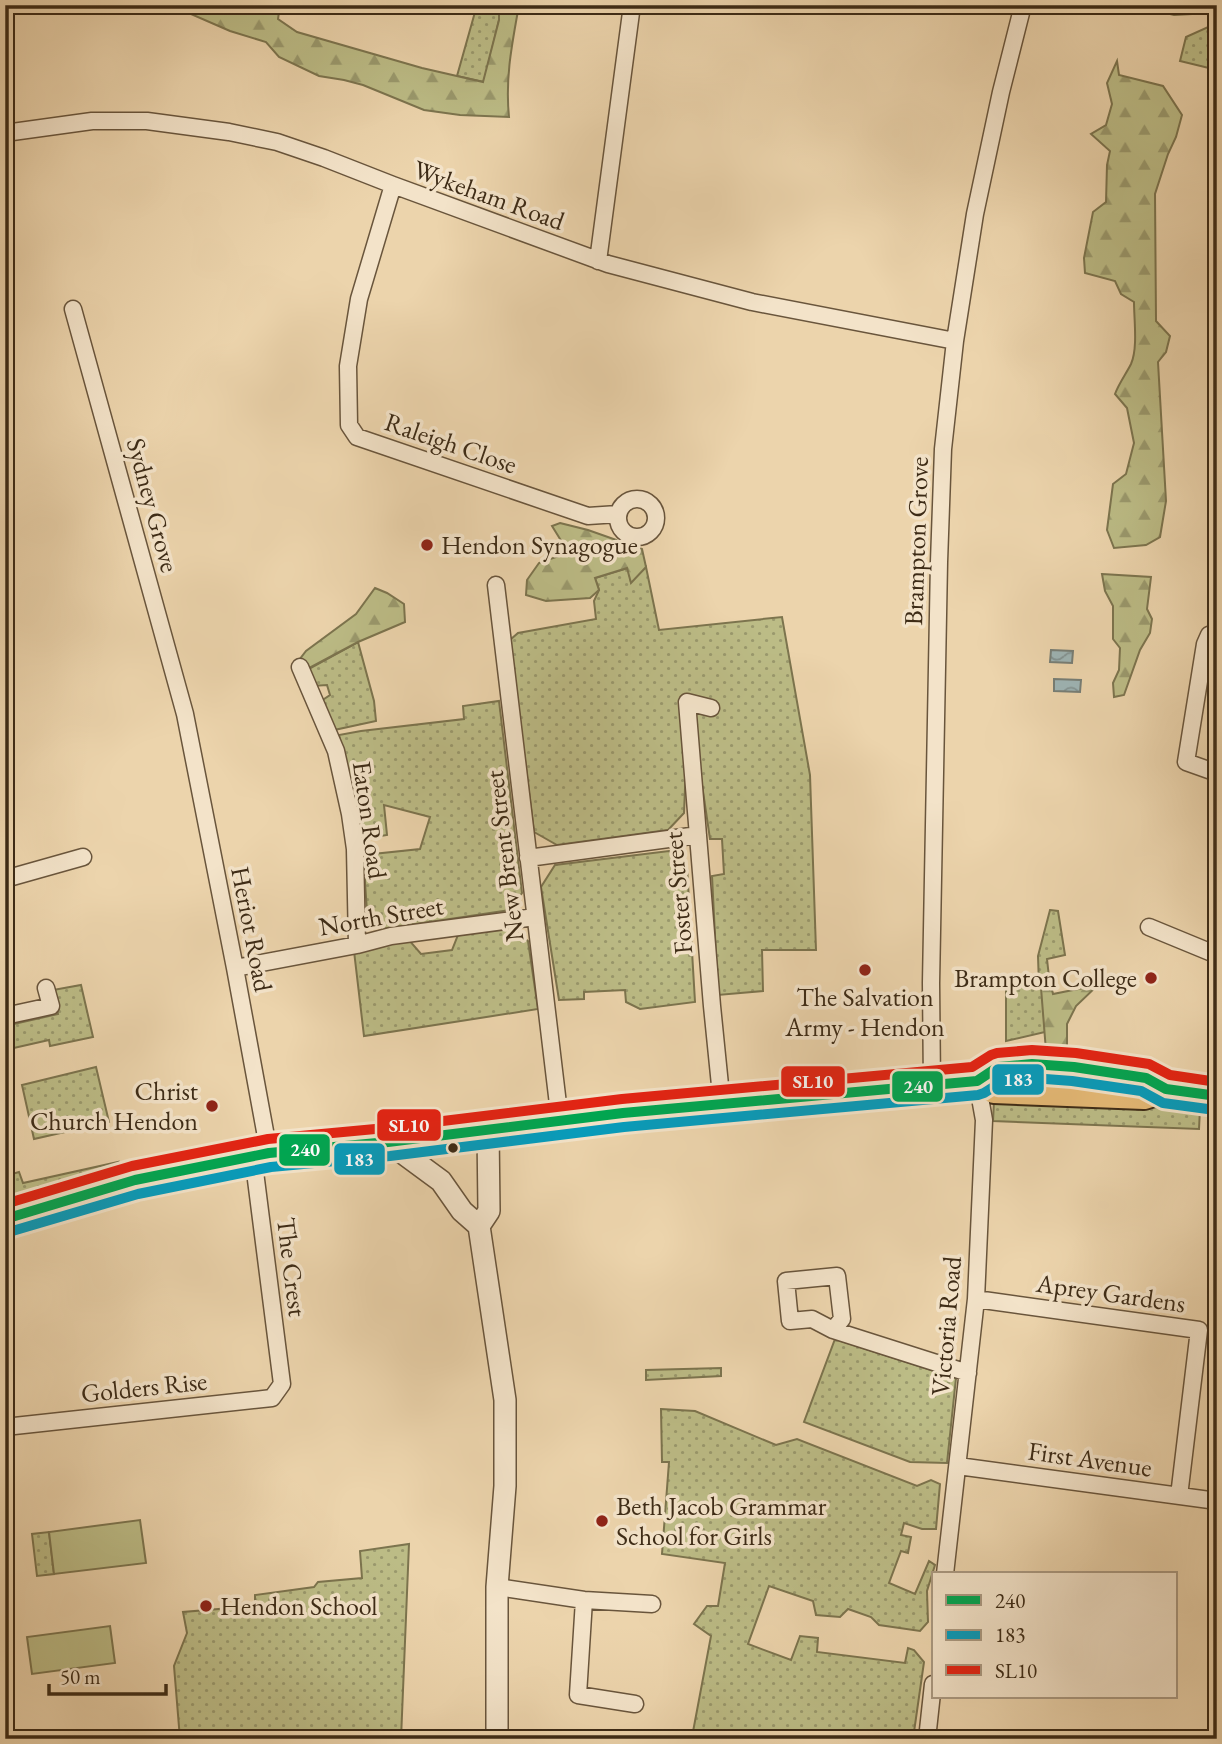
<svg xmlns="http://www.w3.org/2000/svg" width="1222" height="1744" viewBox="0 0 1222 1744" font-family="'EB Garamond',serif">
<defs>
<pattern id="grass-dots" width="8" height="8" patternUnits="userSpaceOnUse" patternTransform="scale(1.75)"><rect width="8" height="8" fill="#bcbc86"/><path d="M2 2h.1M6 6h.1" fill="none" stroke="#9a996d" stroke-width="1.8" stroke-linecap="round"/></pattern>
<pattern id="forest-firs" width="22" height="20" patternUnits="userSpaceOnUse" patternTransform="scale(1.75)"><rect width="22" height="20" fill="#bcbc86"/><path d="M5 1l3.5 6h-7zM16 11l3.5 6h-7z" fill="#9a996d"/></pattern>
<pattern id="water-waves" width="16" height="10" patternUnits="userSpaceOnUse" patternTransform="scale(1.75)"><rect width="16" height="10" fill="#9eb5b6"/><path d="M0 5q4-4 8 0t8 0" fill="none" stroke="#829393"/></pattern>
</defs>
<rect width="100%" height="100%" fill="#ecd4ac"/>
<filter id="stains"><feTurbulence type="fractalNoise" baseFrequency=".00286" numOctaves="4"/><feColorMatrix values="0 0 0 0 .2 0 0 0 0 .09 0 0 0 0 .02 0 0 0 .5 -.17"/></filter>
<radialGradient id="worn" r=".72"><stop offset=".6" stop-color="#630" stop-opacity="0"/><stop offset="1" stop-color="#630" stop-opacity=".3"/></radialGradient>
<path fill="url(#grass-dots)" stroke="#7c744e" stroke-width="2" d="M477,5H499V20L484,82L457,76Z
M1217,23V70L1180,61L1186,37Z
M646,567L659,630L782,617L810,775L816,950H762L763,991L718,995L712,876L724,874L722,839H710L699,764L686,765L684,813L668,830L557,845L534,832L510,640L518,633L596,619L594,601L599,590L595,578L628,568L631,582Z
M358,642L374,701L376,721L334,730L321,701L330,695L327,685L312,686L305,671Z
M499,701L522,893L510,910L383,929L367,912L364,867L373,854L420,849L430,817L384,805L387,835L363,839L339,735L361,731L464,719L463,706Z
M669,851L687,867L695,1002L640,1009L626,1002L625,990L584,992V999L559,1000L541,887L555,865Z
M1050,910L1058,911L1065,955L1047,959L1049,977L1041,976L1045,1032L1006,1041V987L1039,986L1038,956Z
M511,928L528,941L538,1009L364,1036L354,951L409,940L421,954L452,950L458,935Z
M81,985L93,1037L50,1046L49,1040L5,1050V1026L58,1014L53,990Z
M96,1067L109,1122L34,1139L22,1085Z
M994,1101L1200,1109L1199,1129L993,1121Z
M118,1162L114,1170L24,1193L5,1195V1176L19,1172L23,1183Z
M835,1339L956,1378L947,1463L910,1462L804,1422Z
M721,1368V1376L646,1380V1370Z
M661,1409L695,1411L776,1445L797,1439L917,1486L931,1480L940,1484L936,1529H922L904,1523L901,1535L911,1537L908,1553L901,1551L889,1583L915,1594L929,1561L935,1565L927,1591L928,1622L920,1631L879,1625L871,1617L848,1609L840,1617L816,1615L813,1601L769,1586L748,1644L791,1660L800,1636L818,1638L817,1652L905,1663L908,1648L914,1650L924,1662L913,1739H704L692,1737L711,1636L694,1624L707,1606H718L725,1563L662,1554L669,1462H662Z
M49,1532L54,1574L37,1576L32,1534Z
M409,1544L401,1739H180L174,1666L187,1633L183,1612L255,1606V1595L314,1587L318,1582L362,1578L360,1551Z"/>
<path fill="url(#forest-firs)" stroke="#7c744e" stroke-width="2" d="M178,5H280L278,19L297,32L422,68L483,82L499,20V5H519C512,44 505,78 509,117L460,115L424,110L363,85L344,80L319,76L279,57L266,42L230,31L177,8Z
M1133,5H1202L1192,14L1174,15Z
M1117,61L1119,75L1163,86L1182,115L1176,137L1168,154L1155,194L1156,321L1170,336L1166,352L1158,362L1166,501L1160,537L1146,545L1114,548L1107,530L1113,484L1126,474L1134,443L1127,408L1115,394C1119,383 1126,374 1131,364C1138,348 1134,320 1134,302L1121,294L1115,281L1085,273L1084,258L1093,212L1106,202L1107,165L1110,151L1091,134L1106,125L1112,104L1107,83Z
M560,523L588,530L642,549L646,567L631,583L627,568L595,578L599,590L590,598L546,601L526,595L527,580L539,563L559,556L565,547L552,526Z
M1102,574L1151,577L1147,609L1152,619L1150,633L1140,650L1124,695L1114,697L1113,683L1119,670L1120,648L1113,639V606L1105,591Z
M375,588L387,593L404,604L405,622L358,642L298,674L293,668L306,651L356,614Z
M1040,975L1049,977L1053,994L1098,985L1076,1006L1067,1024V1050L1046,1051Z"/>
<path fill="#bcbc86" stroke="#7c744e" stroke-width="2" d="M140,1520L146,1563L54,1574L49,1532Z
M110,1626L115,1663L32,1674L27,1637Z"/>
<path fill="url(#water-waves)" stroke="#777e76" stroke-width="2" d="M1051,650L1073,651L1072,663L1050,662Z
M1054,679L1081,680L1080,692L1054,691Z"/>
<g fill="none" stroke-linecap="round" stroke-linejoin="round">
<defs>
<path id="minor" d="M5,133L92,121H147L229,132L277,142L324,158L393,185L608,264L752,302L955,341
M393,185L359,299L348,366L349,425L357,437L588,516L618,514
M598,261L632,5
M73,309L185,714L235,968L269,1153
M618 518a19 19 0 1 1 38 0a19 19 0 1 1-38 0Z
M496,585L560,1121
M1217,635H1209L1205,644L1186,762L1217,773
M300,667L336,751L350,814L355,849L357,945
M711,708L687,702L712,1006L722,1105
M528,858L698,835
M5,879L83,857
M1149,927L1217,955
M235,968L357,945L391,936L535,917
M5,1016L51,1006L46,988
M932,1086L931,983L939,562L943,449L955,341L975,214L1001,92L1023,5
M976,1299L1199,1330L1179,1496
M833,1330L842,1319L837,1276L786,1281L790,1321L812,1319L833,1330L968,1373
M5,1427L272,1398L282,1384L253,1156
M958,1466L1217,1501
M945,1574L976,1299L984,1120L977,1081
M497,1587L584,1600L652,1604
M584,1600L578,1695L635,1704
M927,1739L933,1684"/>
<path id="tertiary" d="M388,1142L441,1181L462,1211L479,1226L505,1400V1486L497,1587V1739
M479,1226L489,1211L488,1130"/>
<path id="primary" d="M977,1081L994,1090L1144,1096L1166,1089
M5,1219L135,1180L269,1153L388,1142L623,1113L977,1081L998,1067L1032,1064L1074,1067L1146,1078L1166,1089L1217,1096"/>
</defs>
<use href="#minor" stroke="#69553c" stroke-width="19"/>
<use href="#tertiary" stroke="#69553c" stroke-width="24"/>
<use href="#primary" stroke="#3d2b16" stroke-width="30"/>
<use href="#minor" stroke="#f3e3c9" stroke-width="16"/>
<use href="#tertiary" stroke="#f3e3c9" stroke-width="21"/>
<use href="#primary" stroke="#e6ba76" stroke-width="26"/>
<defs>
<path id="bus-1" d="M5,1219L135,1180L269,1153L388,1142L623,1113L977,1081L998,1067L1032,1064L1074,1067L1146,1078L1166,1089L1217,1096"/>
<path id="bus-2" d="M9,1232L138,1194L271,1167L390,1156L624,1127L978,1095L984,1093L1003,1081L1032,1078L1072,1081L1141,1091L1163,1103L1215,1110"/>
<path id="bus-3" d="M5,1204L132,1166L268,1139L386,1128L622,1099L972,1067L991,1055L997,1053L1032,1050L1076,1053L1149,1064L1170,1075L1217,1082"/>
</defs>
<use href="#bus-1" stroke="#f3e3c9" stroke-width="16"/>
<use href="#bus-2" stroke="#f3e3c9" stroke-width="16"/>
<use href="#bus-3" stroke="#f3e3c9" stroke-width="16"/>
<use href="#bus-1" stroke="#00a651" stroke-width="10"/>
<use href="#bus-2" stroke="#069cbc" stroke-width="10"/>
<use href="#bus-3" stroke="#e42313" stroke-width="10"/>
</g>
<g fill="#8f2418" stroke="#f3e3c9" stroke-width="2.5">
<circle cx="427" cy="545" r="7"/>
<circle cx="865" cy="970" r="7"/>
<circle cx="1151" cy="978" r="7"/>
<circle cx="212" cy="1106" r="7"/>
<circle cx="602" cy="1521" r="7"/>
<circle cx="206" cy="1606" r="7"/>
</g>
<circle fill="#3d2b16" stroke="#f3e3c9" stroke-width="2.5" cx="453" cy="1148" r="6"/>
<g text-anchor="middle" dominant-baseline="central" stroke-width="7" stroke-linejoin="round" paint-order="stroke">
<g font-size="26" fill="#3d2b16" stroke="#f3e3c9">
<text transform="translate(489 195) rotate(20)">Wykeham Road</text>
<text transform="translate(451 443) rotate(19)">Raleigh Close</text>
<text transform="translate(153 505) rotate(75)">Sydney Grove</text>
<text transform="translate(916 541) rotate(-88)">Brampton Grove</text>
<text transform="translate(370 820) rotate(82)">Eaton Road</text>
<text transform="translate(504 856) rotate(-97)">New Brent Street</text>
<text transform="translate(678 893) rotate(-95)">Foster Street</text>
<text transform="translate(381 916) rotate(-10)">North Street</text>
<text transform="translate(252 929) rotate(79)">Heriot Road</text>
<text transform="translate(292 1267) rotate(83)">The Crest</text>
<text transform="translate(1111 1293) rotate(8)">Aprey Gardens</text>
<text transform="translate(946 1326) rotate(-85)">Victoria Road</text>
<text transform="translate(144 1387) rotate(-6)">Golders Rise</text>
<text transform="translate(1090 1459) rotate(8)">First Avenue</text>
</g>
<g font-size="26" fill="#3d2b16" stroke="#f3e3c9" text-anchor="start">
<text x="441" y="545">Hendon Synagogue</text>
<text x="1137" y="978" text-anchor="end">Brampton College</text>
<text x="865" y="997" text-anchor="middle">The Salvation<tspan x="865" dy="30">Army - Hendon</tspan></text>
<text x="198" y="1091" text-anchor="end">Christ<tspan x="198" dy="30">Church Hendon</tspan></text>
<text x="616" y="1506">Beth Jacob Grammar<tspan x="616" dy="30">School for Girls</tspan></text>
<text x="220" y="1606">Hendon School</text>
</g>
</g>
<g stroke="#f3e3c9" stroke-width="2.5">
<rect x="991" y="1063" width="54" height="33" rx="7" fill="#069cbc"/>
<rect x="780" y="1065" width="66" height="33" rx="7" fill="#e42313"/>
<rect x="891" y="1070" width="53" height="33" rx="7" fill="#00a651"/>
<rect x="376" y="1108" width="66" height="34" rx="7" fill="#e42313"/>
<rect x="278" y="1133" width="53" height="34" rx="7" fill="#00a651"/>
<rect x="333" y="1142" width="53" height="34" rx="7" fill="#069cbc"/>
</g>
<g font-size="19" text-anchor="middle" font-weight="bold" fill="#fff">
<text x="1018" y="1086">183</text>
<text x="813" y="1088">SL10</text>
<text x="918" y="1093">240</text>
<text x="409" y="1132">SL10</text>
<text x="305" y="1156">240</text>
<text x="359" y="1166">183</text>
</g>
<rect width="1222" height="1744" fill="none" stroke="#ecd4ac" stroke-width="28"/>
<rect x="7" y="7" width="1208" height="1730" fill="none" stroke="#3d2b16" stroke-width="3.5"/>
<rect x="14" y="14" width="1194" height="1716" fill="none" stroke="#3d2b16" stroke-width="2"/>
<rect x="932" y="1572" width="245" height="126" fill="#f3e3c9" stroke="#aa9981" stroke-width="2"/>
<rect x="946" y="1595" width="35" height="10" fill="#00a651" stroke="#aa9981" stroke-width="2"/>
<text x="995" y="1608" font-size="21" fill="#3d2b16">240</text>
<rect x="946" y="1630" width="35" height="10" fill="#069cbc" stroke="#aa9981" stroke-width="2"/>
<text x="995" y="1642" font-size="21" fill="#3d2b16">183</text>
<rect x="946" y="1665" width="35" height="10" fill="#e42313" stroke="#aa9981" stroke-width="2"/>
<text x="995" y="1678" font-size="21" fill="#3d2b16">SL10</text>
<path d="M49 1684v10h117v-10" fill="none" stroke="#3d2b16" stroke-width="3.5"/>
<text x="60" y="1684" font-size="21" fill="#3d2b16" stroke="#f3e3c9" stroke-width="5" paint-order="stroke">50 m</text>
<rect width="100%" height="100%" filter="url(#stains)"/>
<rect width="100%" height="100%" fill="url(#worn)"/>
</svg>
